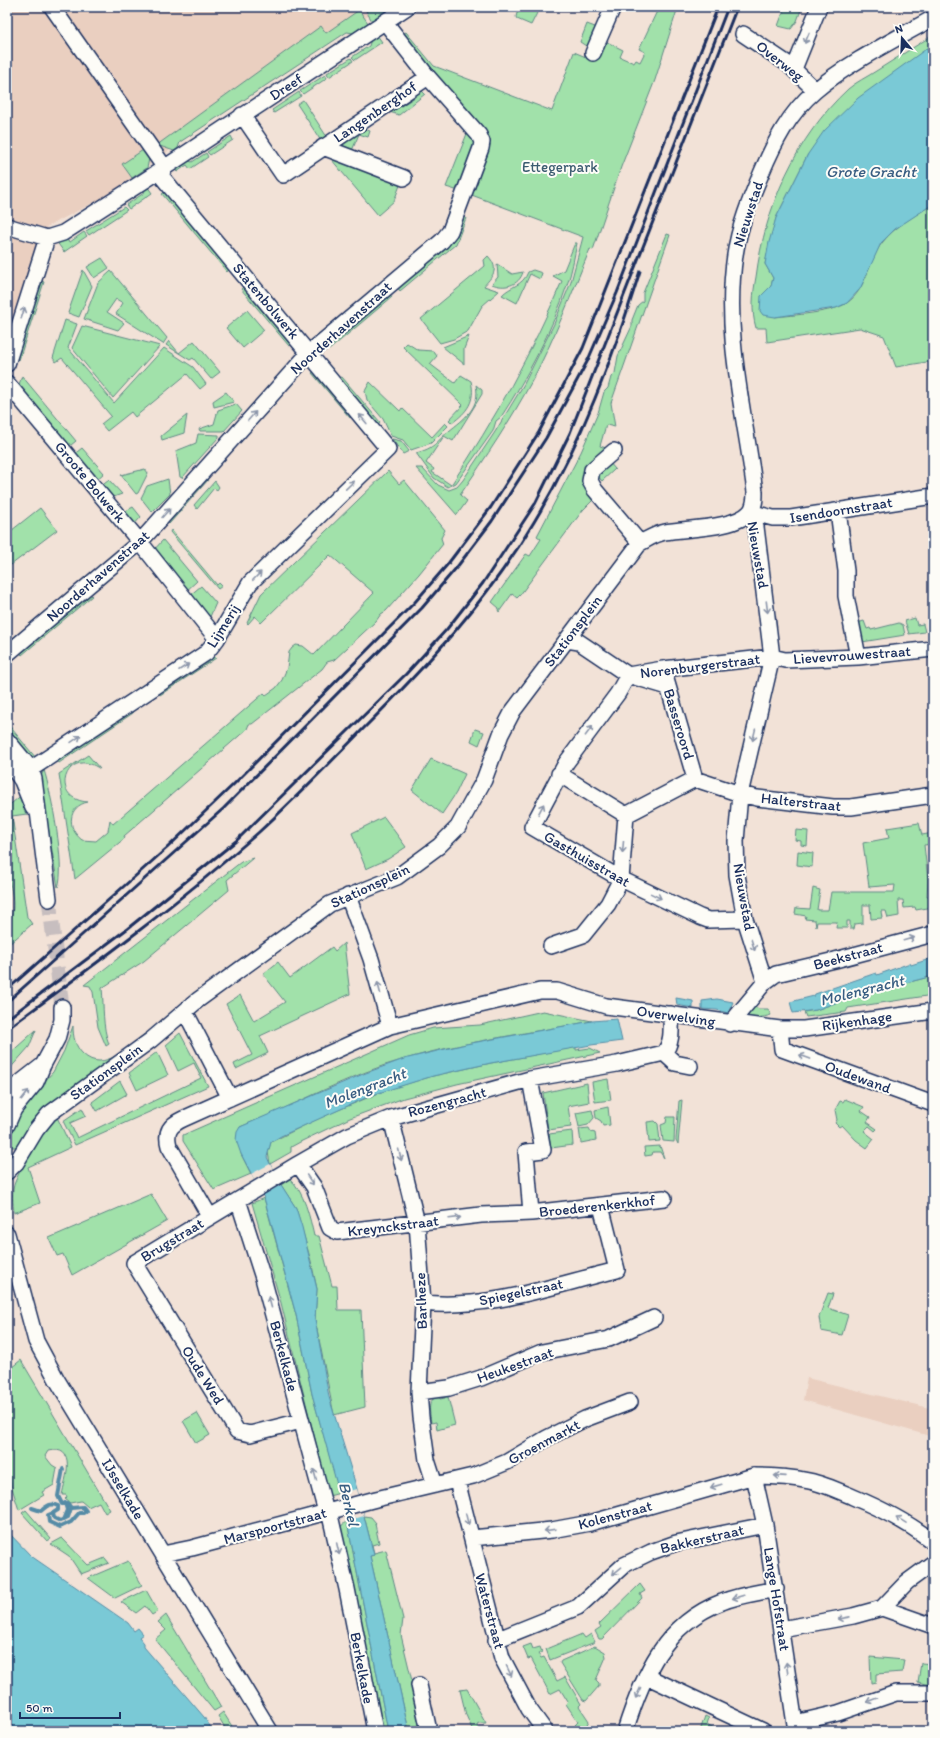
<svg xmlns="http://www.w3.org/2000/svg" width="940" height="1738" viewBox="0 0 940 1738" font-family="Itim,sans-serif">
<rect width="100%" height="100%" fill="#f2e2d7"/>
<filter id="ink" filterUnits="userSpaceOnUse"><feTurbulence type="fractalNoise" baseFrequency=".025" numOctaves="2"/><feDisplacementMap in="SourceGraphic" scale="8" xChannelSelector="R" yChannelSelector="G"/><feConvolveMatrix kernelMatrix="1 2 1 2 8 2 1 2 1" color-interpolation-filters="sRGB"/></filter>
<g filter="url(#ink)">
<path fill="#eacfc0" d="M7,7H382L224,110L110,194L41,230L7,346Z
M807,1378L933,1409V1437L803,1400Z"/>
<path fill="#a1e1aa" stroke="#5e8884" d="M372,7H393L372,21L366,11Z
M526,7H540L531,25L517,19L516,17L517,13Z
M654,7H678L655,80L621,167L593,250L590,249C572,293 555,337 533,379C511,420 486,457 460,495L467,501L457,515L416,468H422L438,485L449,490L457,487L463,480L495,432L524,384L554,324L571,282L583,237L469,194L486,150L401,35L406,32L434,66L552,111L574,52L593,60L603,40L623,50L620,57L634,63L636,60L640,62L645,52L639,49L658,9Z
M785,7H802L797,21L791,29L778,26Z
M359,10L368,23L353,33L347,32L180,142L178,148L174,151L157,145L321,26L326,33Z
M587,24L595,27L596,29L590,44L586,46L580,42Z
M377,35L382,42L355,60L352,57L369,46L371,39Z
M933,35V44L808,154L776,218L765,264L773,278L771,286L761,296L775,317C793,315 832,313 847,303C867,289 868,261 882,243C895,226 915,216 933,204V361L896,367L884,336L860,328L767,342L766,328H756C751,311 753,293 756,277C765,207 796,137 848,89C856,82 867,77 876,71C895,59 914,47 933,35Z
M351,58L353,61L329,77L327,73Z
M325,75L327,78L303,94L300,91Z
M420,89L425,94L399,115L386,111L391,108L395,110L415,97L417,91Z
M299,92L301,96L274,113L272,110Z
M303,100L327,137L321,141L297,104Z
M361,128L370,131L368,137L359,134L351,153L333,146Z
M468,131L475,142L459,191L446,187Z
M231,136L233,140L210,155L207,152Z
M146,148L150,154L147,168L132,178L122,164Z
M206,153L208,157L190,169L187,165L177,172L174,168L186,160L192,162Z
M326,153L402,180L394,201L378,215Z
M147,186L152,193L129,209L126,205L144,193L145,187Z
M166,191L230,268L227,272L162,194Z
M124,207L127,210L89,235L86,231Z
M461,216L466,218L456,244L400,291L397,287Z
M84,232L87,236L64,252L56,241L64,239L70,242Z
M667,234L670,235L611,403L615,427L606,425L600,446L609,449L601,456L595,498L583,510L520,595L517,598L512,594L499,612L498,610L499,608L492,602L526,554L530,556L541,539L537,536L581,452L598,413L604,392L608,388L611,377L615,373L618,356L632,326V320L638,305L643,301V293Z
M575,243H577C574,257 572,272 567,285C552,331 527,377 501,417L496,421L493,431L456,483L448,487L434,478L416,453C435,448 435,443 449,431C464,419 481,407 476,385L482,390V394L453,441L444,436L426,463L434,469L432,472L451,485C495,419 531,354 562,281L553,276L564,270Z
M488,256C501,270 491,277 484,286L499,291L482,306L468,331L454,339L440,343L421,319L485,266L484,260Z
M102,258L109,268L94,278L87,267Z
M497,264L512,274L523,272C519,286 504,289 492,284L498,277Z
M83,270L92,286L79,317L68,313Z
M533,270L542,273L540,279L530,274L517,303L502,295C510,286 523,286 528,272Z
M111,271L167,338L163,344L116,314L123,303L116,299L107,312L124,323L118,330L84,319L98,283Z
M39,280L44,282L19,360L14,358Z
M245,285L293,343L289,346L241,289Z
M389,293L392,297L329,350L326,346Z
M247,310L264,330L243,348L226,328Z
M65,320L77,324L68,348L114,403L164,348L193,367L206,384L200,389L187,374L135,417L131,412L107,431L101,424L111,416L62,358L56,362L53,358Z
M82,326L160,346L113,398L72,348Z
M469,336L464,349V364L443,347Z
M169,341L179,353L194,341L220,372L211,379L193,358L190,360L166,345Z
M407,343L418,350L433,351L437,356L430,364L455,383L461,375L471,381C476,401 467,412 452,423L449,420L463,405L403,347Z
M316,370L353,415L350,418L312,373Z
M22,376L76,441L66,449L17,390Z
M342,377L380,422L376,425L338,379Z
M370,382L400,411L402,408L432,437L445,423L448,426L431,443L411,450L403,440L391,436L383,419L367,400L365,391Z
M226,392L234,402L214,407L213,401Z
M236,404L242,411L224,431H200L199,429L214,424L218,410Z
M187,415L184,433L162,440L161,436Z
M198,434L219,435V437L182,478L180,477L176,451L196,443Z
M392,439L401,441L409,451L403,454Z
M82,448L104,473L94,482L72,456Z
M609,462L615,469L602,481L596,474Z
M145,469L148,473L138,493L136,494L121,475Z
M388,471L399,484L404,480L445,530L441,538L443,544L419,574L386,611L381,614L376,621L334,660L327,662L322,669L252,724H249L247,729L124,836L125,838L75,879L59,774L88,755L100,769C67,745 47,799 88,802C68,806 66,828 82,840L96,841L108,831L110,820L113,824L264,693L266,695L276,688L282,680L287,668L289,652L292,648L296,645L303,646L314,655L374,593L330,555L261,623L255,616L248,624L247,623L261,594Z
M204,476L208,480L169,524L165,520Z
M168,479L170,494L152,512L141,498L147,486Z
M109,480L122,494L108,499L99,488Z
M215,481L219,487L217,490L214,488L197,509L194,505Z
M133,507L141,517L131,528L120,514Z
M40,508L57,530L7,568V534Z
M171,530L217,585L219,583L222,586L218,589L170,532Z
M163,540L197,581L185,592L152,552Z
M201,586L216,603L209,619L189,596Z
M88,592L92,596L22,655L18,651Z
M915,618L917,625L923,624L925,632L909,634L905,621Z
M864,621L867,629L870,628L871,630L899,623L903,625L905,635L862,642L857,623Z
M213,655L216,658L160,695L158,692Z
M131,710L133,713L59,763L56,759Z
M7,723L36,758L28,756L7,734Z
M475,729L484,732L479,745L471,741Z
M431,759L465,774L456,793L442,814L412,790Z
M44,770C51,792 66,868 58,887L43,796L41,776Z
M23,794L27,814L12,816L27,917L32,924L7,946V922L9,923C18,904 9,885 7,866C5,846 7,826 7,807Z
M384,817L406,847L388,859L366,869L352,833Z
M919,823L922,835L933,833V844L924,845L928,880L927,896H933V907L916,910L915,907L904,908L903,900H898L899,916L888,918L886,911H881L882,918L871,919L870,905H863V923L855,924L854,929H850V921H847V928H836L837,922H817L816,927L815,920L805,919L806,916L795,914L796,908L810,909L813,888L820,890L817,910H828L831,892H894L895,885L869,887L863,843L889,838L887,828Z
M796,830L808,831L807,846L801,845V841L795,840Z
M798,851L813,853L812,867L797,865Z
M253,858L227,880L229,890L144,961L102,988C104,1007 102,1027 109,1044L106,1046L98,1027L93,992L90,986L84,985L241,862Z
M344,943L350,994L260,1036L268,1053L236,1069L234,1064L252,1055L226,1004L240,995L254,1021L285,1002L263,974L278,962L290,978L332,947L335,951Z
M933,976V995L848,1008L846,1012L806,1017L804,1012L816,1010L851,997Z
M751,1005L759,1009H768L771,1015C762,1018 754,1019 745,1015Z
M543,1011L592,1021C530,1033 466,1041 405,1059C349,1074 295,1106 240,1127L241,1154L251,1174L214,1190L183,1141V1135L409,1035L433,1028L480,1025Z
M73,1026C73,1037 75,1046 83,1054C104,1074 128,1046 146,1033L147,1035L45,1109L35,1119L18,1144L15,1147H10L7,1140L18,1111L53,1072L64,1051Z
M36,1030L29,1047L7,1072V1056Z
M180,1033L208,1086L75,1145L63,1121L82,1108L86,1116L70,1123L77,1138L201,1078L194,1063L178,1071L166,1045Z
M576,1047V1050L590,1048L600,1053L457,1084L404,1098L350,1118L302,1141L291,1147V1152L270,1164L268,1152L271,1142L317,1119L386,1090L433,1076L491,1063Z
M157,1052L168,1075L137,1090L129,1073Z
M608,1079L611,1100L595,1102L592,1082Z
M120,1081L127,1094L97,1111L92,1102Z
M587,1083L589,1102L568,1106L571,1127L548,1130L543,1093Z
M845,1099L864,1107L861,1111L870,1117L867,1122L877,1129L875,1131L869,1126L864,1131L874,1139L867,1148L856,1140L842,1125L839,1127L835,1123L837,1120L835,1110L840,1101L843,1102Z
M682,1100L678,1144L676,1140L679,1101Z
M608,1107L610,1125L603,1126L601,1121L596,1118L595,1110Z
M592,1110L594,1118L588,1125L579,1127L576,1113Z
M57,1117L71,1147L28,1167L40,1203L14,1213C13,1203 11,1192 15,1182C22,1165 43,1130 57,1117Z
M667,1117H675L674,1142L663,1141L661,1125L666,1123Z
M655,1121L658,1124L660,1141L649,1142L647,1122Z
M589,1128L591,1132L595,1133L596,1140L581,1143L579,1129Z
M572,1131L573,1145L551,1148L549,1134Z
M660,1146L664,1158L660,1152H653L652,1155L645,1156L644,1147Z
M290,1179C304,1191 310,1218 314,1236H319L332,1286H337L338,1310H361L365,1407L334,1415L315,1319L317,1289L311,1261L296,1208L281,1185Z
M151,1194L167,1221L72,1275L63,1254L57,1256L49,1238Z
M264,1198L296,1315L312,1394L340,1493L329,1496L281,1303L252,1203Z
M828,1293L833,1294L828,1308L848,1315L842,1335L821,1331L819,1317Z
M21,1360L110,1510L105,1513L99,1502L88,1507L81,1501L70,1503L65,1499L67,1497L66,1495H62C65,1479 78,1444 48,1451L45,1456L52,1465L57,1468L54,1485L42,1492L44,1495L19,1510L7,1472V1371Z
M447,1393L455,1425L437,1430L436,1422L431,1423C430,1411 426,1400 439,1396L440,1399L445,1398L444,1394Z
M197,1413L210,1435L196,1443L183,1421Z
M26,1510L51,1539L47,1541L22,1513Z
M364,1516L371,1517L376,1523L375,1524L379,1543L372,1545L374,1553L386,1550L403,1619L401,1635L424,1731H409L370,1556L374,1555Z
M347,1521L388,1731H378L340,1527Z
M62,1538L88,1565L105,1558L109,1563L81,1574L69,1556L51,1544Z
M128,1561L142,1585L115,1598L88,1578Z
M640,1584L645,1591L640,1594L642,1598L602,1639H599L595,1631L601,1627L599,1624Z
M146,1590L158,1611L152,1615L145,1606L136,1613L121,1602Z
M166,1615L221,1707L214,1711L155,1639L166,1630L158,1622Z
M582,1634L585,1638L591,1634L595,1642L550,1660L546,1649Z
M531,1644L533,1649L540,1647L542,1652L538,1654L541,1658L544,1657L557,1681L565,1677L581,1704L579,1706L589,1721L583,1731H579L575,1725L578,1722L566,1704L568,1702L560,1689L550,1694L531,1658L528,1659L523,1647Z
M595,1646L605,1652L606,1657L596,1680L599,1683V1686L586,1701L583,1700L560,1663L561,1661Z
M870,1657L904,1660L902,1672L876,1674V1682L871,1683Z
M921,1663L933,1664V1686L918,1682Z
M467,1689L486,1723H479L477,1724L478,1729L482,1731H473L466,1715L460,1690Z
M223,1712L235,1731H227L218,1716Z
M705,1716L709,1718L707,1724L719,1731H700Z"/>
<path fill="#7ac9d6" stroke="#548ba6" d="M933,44V204L895,229L881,243L860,289L847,303L836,308L775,317L763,315L760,311L761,296L771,286L773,278L765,264L769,242L776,218L808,154L824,131L858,98Z
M933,958V976L851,997L816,1010L793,1013L790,1002L814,996L815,994L876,973L877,975L910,963L911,965Z
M676,998L693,1001V1008L677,1005Z
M717,999L733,1002L728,1013L717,1010L702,1009V1001Z
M617,1019L622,1041L591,1045L491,1063L433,1076L372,1095L281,1136L271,1142L267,1157L276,1177L296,1208L302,1227L317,1289L315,1319L329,1397L357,1489L374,1555L370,1556L409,1731H388L347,1521L312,1394L296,1315L271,1222L264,1198L241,1154L236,1140L237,1132L240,1127L363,1074L404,1059L466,1044L592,1021Z
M7,1531L31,1556L128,1623L134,1631L138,1628L143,1634L139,1637L144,1643V1647L204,1717L213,1731H7Z"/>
<path fill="#f2e2d7" d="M270,1164L281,1185L262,1195L251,1174Z
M357,1489L364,1516L347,1521L340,1493Z"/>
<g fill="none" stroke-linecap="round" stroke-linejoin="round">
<path stroke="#548ba6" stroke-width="4" d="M63,1469L58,1496L62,1504H68L71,1508
M32,1508L41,1511C47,1506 50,1502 58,1506V1510L53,1513L54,1518L60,1521L68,1517L71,1508L83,1507L86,1511L83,1513H79L71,1522L60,1527L49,1522L48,1515L53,1513
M63,1520L67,1510L65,1503"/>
<path stroke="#c7bebf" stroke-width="15" stroke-dasharray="15 8" stroke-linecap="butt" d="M49,899L62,1007"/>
<defs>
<path id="minor" d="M52,7L165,168
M743,34L788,64L815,90
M593,53L613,7
M794,69L819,7
M242,115L283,175L428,77
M323,147L404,178
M7,226L47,238L63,233L158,172L407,7
M7,364L47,238
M7,383L140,542L217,639
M614,451L592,470L590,481L595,490L640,543
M838,511L846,571V596L858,657
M750,512L756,527L772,657L740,794L736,841L737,875L745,919L765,982
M750,512L773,518H791L933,496
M567,640L579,642L628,675L668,687
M7,654L140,542L309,353L442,241L450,231L481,148L482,142L479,135L428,77L385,22
M663,669L695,779
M628,675L618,693L566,763L532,827L621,879L700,917L708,920L745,919
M628,675L663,669L772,657L785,660L858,657L933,649
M7,740L31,769L34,779L49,899
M7,759L22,781L33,808
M31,769L206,653L217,639L250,583L388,449L158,172
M559,774L626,815
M626,815L695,779L740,794L757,798L833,807H851L933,795
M348,896L371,959L390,1026
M551,946L583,935L608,904L621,879L626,815
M184,1012L189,1019L230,1098
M730,1024L765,982L776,974L835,960L933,934
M780,1029L782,1049L933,1104
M664,1053L675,1063L690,1066
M530,1079L543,1150L526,1152L531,1213
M7,1093L43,1065
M391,1118L417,1223L423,1303L419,1392L421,1417L427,1460L435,1485
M7,1125L14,1109L36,1082L43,1065L57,1039L62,1020V1007
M298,1164L314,1187L330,1228L337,1232L481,1215L531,1213L664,1198
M7,1172L16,1163L36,1130L49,1114L151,1040L198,1000L330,904L397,877L439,846L458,827L484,780L501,734L513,711L640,543C648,539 655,534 665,532C687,528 735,529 750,512C755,506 755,499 755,492C745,413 723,335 735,255C739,227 750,200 761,174C774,143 789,113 815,91C846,64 896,39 933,18
M238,1200L263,1278L326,1512
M210,1217L169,1146C165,1132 170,1125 183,1119L390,1026L540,991H557L606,1006L780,1029H804L933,1011
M7,1234L36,1341L57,1380L270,1731
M423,1303C489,1310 554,1285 617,1270L601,1206
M419,1392L449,1388L481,1378L542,1352L609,1339L654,1318
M301,1421L250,1434L237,1431L134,1263L298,1164L347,1136L391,1118L530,1079L617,1064L664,1053C673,1042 671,1028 671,1014
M754,1476L765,1525L796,1731
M457,1481L502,1658L529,1709L545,1731
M329,1511L347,1589L375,1731
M472,1538L552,1530L590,1523L754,1476C773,1476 791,1477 809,1481C824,1484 839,1491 853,1497C882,1509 908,1522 933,1542
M163,1554L192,1548L376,1499L473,1476L507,1462L547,1438L585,1419L630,1402
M882,1608L933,1626
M781,1629L853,1616L882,1608L907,1582L933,1563
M496,1640L578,1607L624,1565L651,1552L676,1543L765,1525
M646,1676L763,1731
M419,1685L429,1731
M795,1723L838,1713L896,1693H933
M625,1731C643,1675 664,1624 722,1602C739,1595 758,1593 776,1589"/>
</defs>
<use href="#minor" stroke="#1b2f5e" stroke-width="18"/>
<use href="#minor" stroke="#fdfcf7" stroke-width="15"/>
<path stroke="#1b2f5e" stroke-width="3" d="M7,990L167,848L233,785L415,602L447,565L491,507L539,432L583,348L718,7
M7,1002L224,808L422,608L457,567L492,521L546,438L588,360L617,293L728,7
M7,1019L127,929L236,841L406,674L447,629L483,583L535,504L570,433L737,7
M7,1029C93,966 179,903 259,832C295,799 329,764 363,729C427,665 488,600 534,522C581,444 613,357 640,271"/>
</g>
<defs><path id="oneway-shaft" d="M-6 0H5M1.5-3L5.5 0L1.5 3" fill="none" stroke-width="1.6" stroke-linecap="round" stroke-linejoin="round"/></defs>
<g stroke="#8c96aa">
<use href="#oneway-shaft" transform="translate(807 38) rotate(112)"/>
<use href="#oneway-shaft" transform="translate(23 313) rotate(-72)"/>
<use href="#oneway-shaft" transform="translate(252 416) rotate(-49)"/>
<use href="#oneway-shaft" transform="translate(363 419) rotate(-130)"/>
<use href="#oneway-shaft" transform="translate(350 485) rotate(-44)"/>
<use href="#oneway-shaft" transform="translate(166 513) rotate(-48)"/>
<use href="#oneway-shaft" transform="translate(257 576) rotate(-46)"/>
<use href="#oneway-shaft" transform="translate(767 607) rotate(83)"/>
<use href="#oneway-shaft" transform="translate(184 667) rotate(-33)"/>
<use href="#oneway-shaft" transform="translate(589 731) rotate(-53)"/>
<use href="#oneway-shaft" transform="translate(754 735) rotate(104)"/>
<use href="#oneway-shaft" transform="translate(76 739) rotate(-35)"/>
<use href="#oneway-shaft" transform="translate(541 809) rotate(-62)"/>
<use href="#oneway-shaft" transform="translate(623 847) rotate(95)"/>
<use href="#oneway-shaft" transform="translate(656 896) rotate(26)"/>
<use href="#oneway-shaft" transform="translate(909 939) rotate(-16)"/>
<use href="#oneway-shaft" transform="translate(753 945) rotate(72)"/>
<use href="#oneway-shaft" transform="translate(379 988) rotate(-105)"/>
<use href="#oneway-shaft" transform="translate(805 1057) rotate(-160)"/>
<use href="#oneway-shaft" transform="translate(25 1095) rotate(-52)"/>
<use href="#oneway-shaft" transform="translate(400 1155) rotate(76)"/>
<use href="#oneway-shaft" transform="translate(310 1180) rotate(56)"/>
<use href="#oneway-shaft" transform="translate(455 1218) rotate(-7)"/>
<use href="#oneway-shaft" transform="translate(270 1302) rotate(-105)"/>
<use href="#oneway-shaft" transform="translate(315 1475) rotate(-105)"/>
<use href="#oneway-shaft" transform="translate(780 1476) rotate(-176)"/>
<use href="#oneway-shaft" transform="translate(716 1486) rotate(164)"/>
<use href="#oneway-shaft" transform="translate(467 1519) rotate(76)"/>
<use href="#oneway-shaft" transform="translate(901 1520) rotate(-148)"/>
<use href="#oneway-shaft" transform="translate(550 1530) rotate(172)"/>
<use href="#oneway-shaft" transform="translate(338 1549) rotate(77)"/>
<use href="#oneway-shaft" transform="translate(617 1571) rotate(140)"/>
<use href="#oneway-shaft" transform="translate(738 1597) rotate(164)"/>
<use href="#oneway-shaft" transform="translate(844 1618) rotate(169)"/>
<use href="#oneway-shaft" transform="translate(787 1668) rotate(-98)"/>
<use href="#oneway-shaft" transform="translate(509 1671) rotate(65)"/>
<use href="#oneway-shaft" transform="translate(638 1693) rotate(115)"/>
<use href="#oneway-shaft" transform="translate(872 1700) rotate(159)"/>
</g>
</g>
<g text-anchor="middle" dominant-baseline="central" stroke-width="4" stroke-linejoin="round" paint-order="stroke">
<g font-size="15" fill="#1b2f5e" stroke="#fdfcf7">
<text transform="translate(780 61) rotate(38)">Overweg</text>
<text transform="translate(286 87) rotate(-33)">Dreef</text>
<text transform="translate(375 112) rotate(-34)">Langenberghof</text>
<text transform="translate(748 214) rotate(-72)">Nieuwstad</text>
<text transform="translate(266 301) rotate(50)">Statenbolwerk</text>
<text transform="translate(341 328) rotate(-42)">Noorderhavenstraat</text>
<text transform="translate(90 482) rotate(50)">Groote Bolwerk</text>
<text transform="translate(841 510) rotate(-9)">Isendoornstraat</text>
<text transform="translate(758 555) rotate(80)">Nieuwstad</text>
<text transform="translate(98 576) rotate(-41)">Noorderhavenstraat</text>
<text transform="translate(223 626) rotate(-58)">Lijmerij</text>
<text transform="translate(573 631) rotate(-53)">Stationsplein</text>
<text transform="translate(852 655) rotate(-4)">Lievevrouwestraat</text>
<text transform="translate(700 666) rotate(-7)">Norenburgerstraat</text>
<text transform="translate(679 724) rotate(73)">Basseroord</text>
<text transform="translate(801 802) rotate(6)">Halterstraat</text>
<text transform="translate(587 859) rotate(30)">Gasthuisstraat</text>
<text transform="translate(370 886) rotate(-25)">Stationsplein</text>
<text transform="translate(744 897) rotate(80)">Nieuwstad</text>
<text transform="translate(848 956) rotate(-15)">Beekstraat</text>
<text transform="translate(676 1016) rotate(8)">Overwelving</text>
<text transform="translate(857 1021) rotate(-8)">Rijkenhage</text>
<text transform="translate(106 1072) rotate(-36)">Stationsplein</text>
<text transform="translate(858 1077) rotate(20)">Oudewand</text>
<text transform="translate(447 1102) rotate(-15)">Rozengracht</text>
<text transform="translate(597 1206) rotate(-6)">Broederenkerkhof</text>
<text transform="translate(393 1226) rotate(-7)">Kreynckstraat</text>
<text transform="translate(172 1240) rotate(-31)">Brugstraat</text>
<text transform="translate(521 1292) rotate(-12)">Spiegelstraat</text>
<text transform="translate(421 1301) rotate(-92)">Barlheze</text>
<text transform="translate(284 1356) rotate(75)">Berkelkade</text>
<text transform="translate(515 1365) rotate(-20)">Heukestraat</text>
<text transform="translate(203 1375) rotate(58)">Oude Wed</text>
<text transform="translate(544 1442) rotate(-28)">Groenmarkt</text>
<text transform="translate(123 1489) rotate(59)">IJsselkade</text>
<text transform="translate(615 1515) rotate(-15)">Kolenstraat</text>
<text transform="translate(275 1526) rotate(-15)">Marspoortstraat</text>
<text transform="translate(702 1539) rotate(-13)">Bakkerstraat</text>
<text transform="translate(777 1599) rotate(81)">Lange Hofstraat</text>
<text transform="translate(490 1611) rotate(75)">Waterstraat</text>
<text transform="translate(362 1668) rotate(79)">Berkelkade</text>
</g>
<g font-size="15" fill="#3c5c71" stroke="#fdfcf7">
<text x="560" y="167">Ettegerpark</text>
</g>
<g font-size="16" font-style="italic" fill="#385d82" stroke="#fdfcf7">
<text x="871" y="171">Grote Gracht</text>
<text transform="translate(862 990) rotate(-14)">Molengracht</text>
<text transform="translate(365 1088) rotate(-21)">Molengracht</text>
<text transform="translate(349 1504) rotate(77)">Berkel</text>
</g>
</g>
<rect width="940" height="1738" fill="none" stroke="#fdfcf7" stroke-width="24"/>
<rect x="12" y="12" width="916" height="1714" fill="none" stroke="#1b2f5e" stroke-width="1.5" filter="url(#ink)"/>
<g transform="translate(902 38) rotate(341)" stroke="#fdfcf7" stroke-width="3" paint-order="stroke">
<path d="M0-3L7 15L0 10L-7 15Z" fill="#1b2f5e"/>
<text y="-6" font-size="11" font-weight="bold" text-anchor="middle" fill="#1b2f5e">N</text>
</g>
<path d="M20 1712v6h100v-6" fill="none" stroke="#1b2f5e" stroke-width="2"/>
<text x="26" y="1712" font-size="12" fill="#1b2f5e" stroke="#fdfcf7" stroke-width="3" paint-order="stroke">50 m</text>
</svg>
